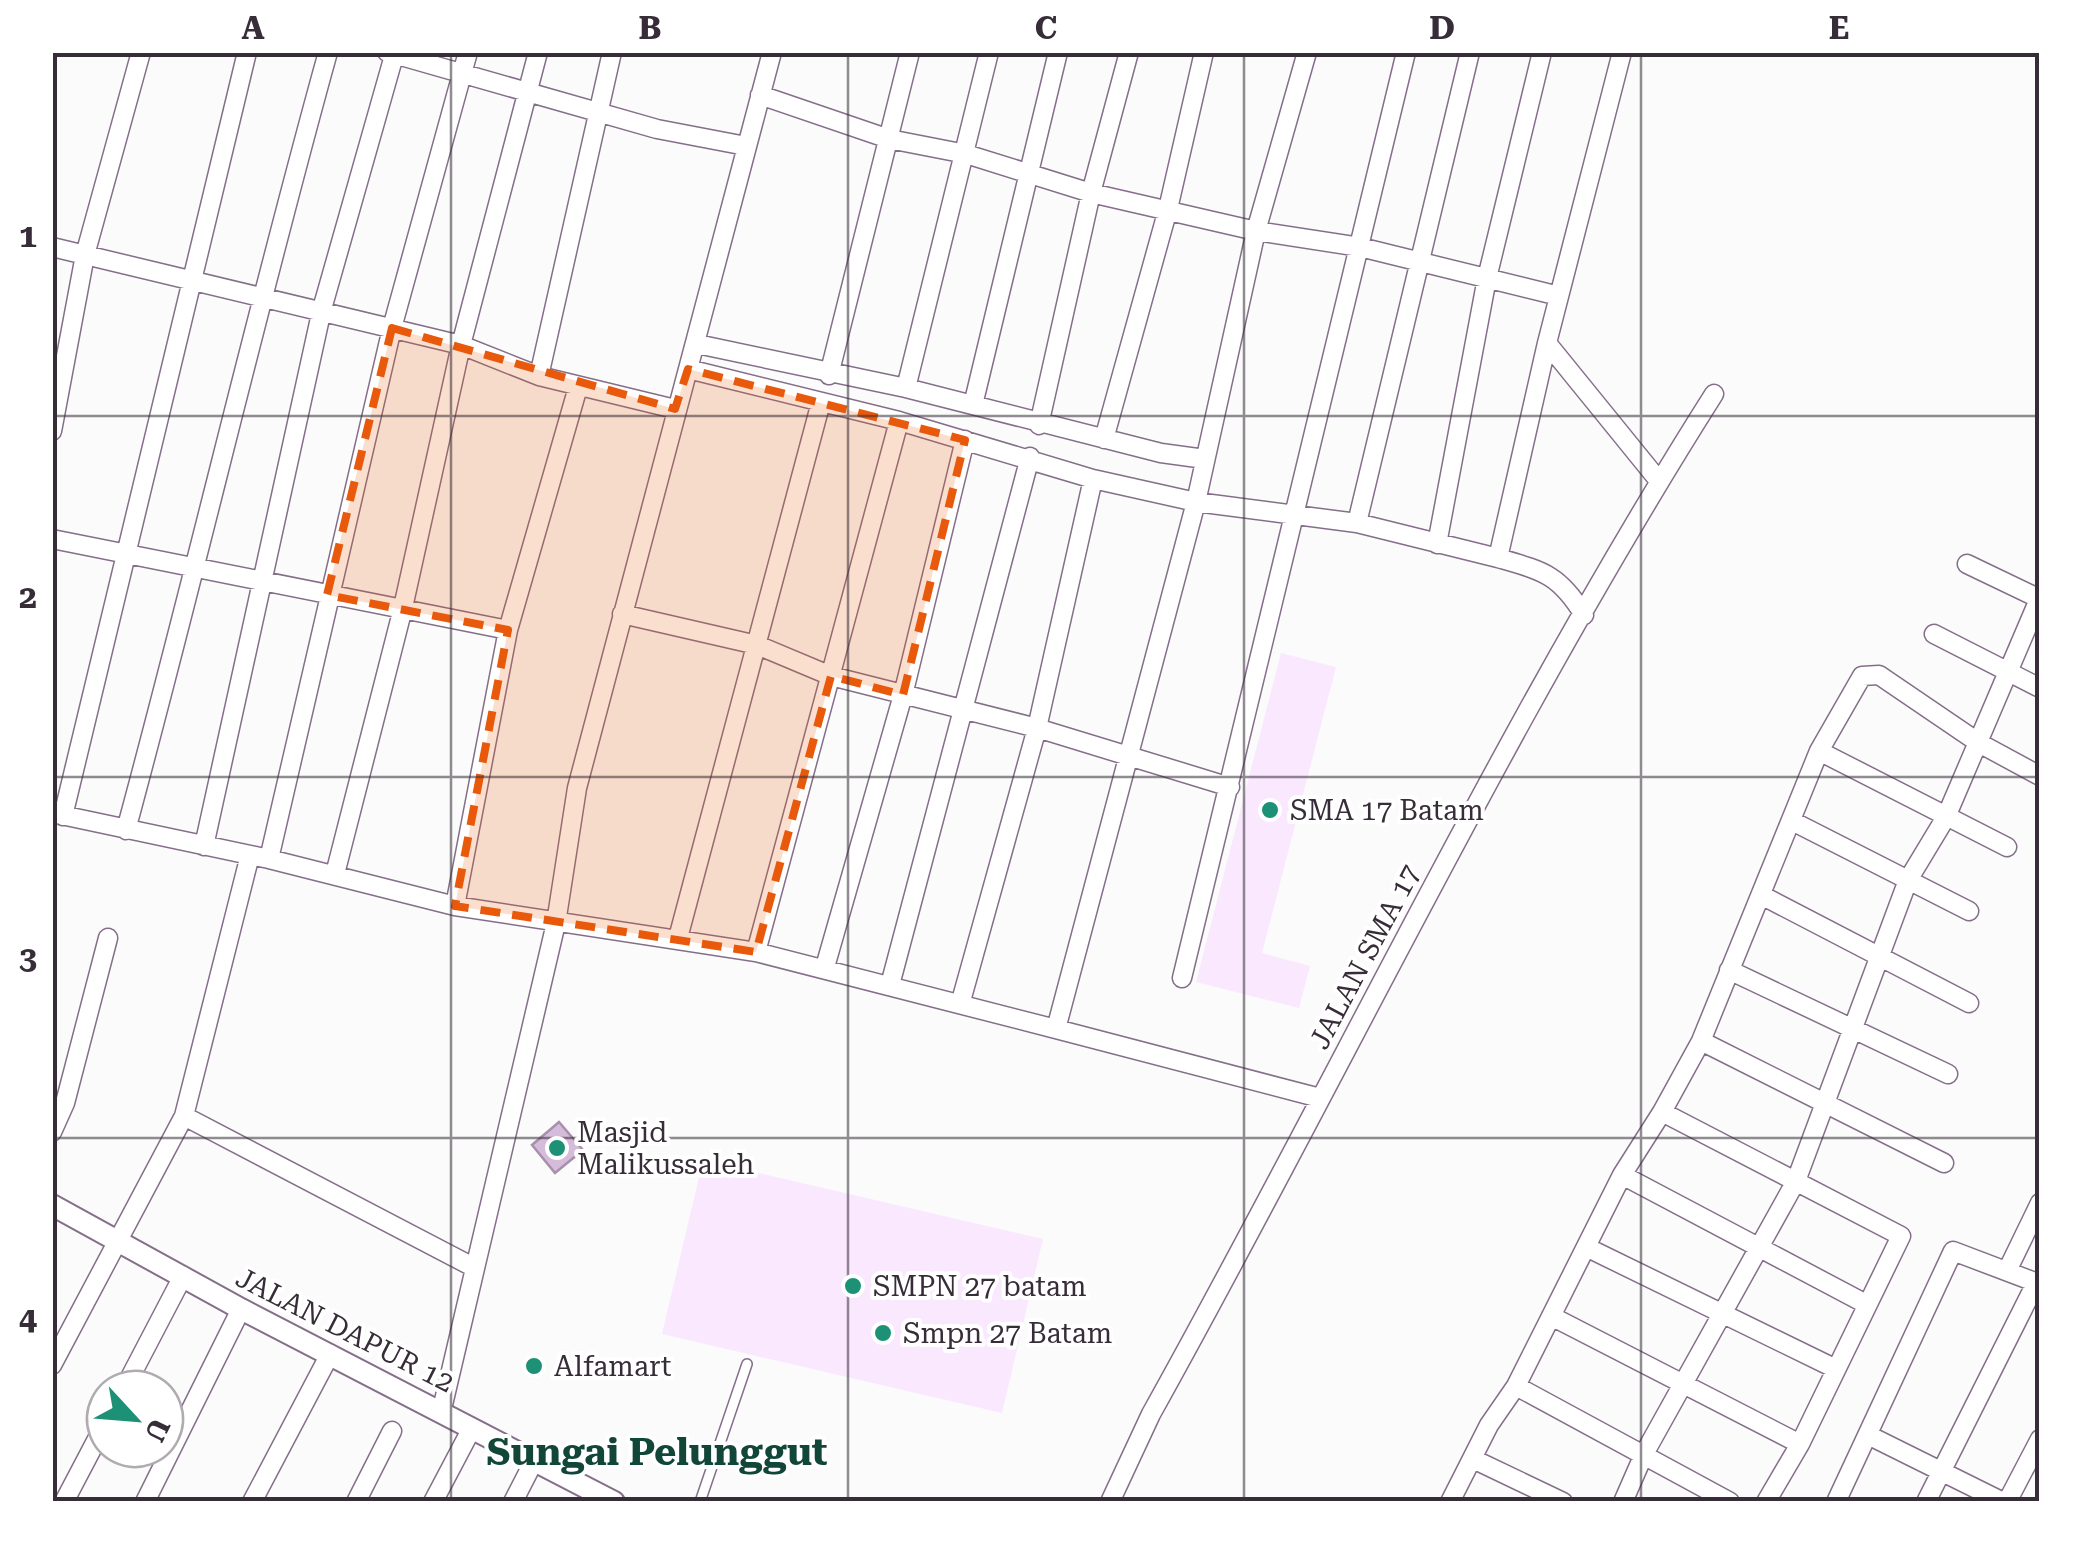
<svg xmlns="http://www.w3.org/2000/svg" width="2092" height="1554" viewBox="0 0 2092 1554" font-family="'Roboto Serif',serif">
<rect width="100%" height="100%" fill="#fbfbfb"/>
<path fill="#fae8fe" d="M1281,653L1336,667L1262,953L1310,966L1299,1008L1196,982Z
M703,1160L1043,1239L1002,1413L662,1334Z"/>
<path fill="#d5bcda" stroke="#a890ac" stroke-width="2.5" d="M559,1122L583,1150L555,1173L532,1145Z"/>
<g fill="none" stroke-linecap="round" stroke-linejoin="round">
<defs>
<path id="service" d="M700,1502L747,1364"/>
<path id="minor" d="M387,52L657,129L746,146
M760,95L889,139L966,154L1091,193L1256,231L1360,247L1559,296
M52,247L461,345L539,376L675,409
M1547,343L1659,481
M697,344L906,388L1161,453L1205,459
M688,369L899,421L1093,479L1196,502L1357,523L1498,558L1547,343L1622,52
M829,375L910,52
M539,376L612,52
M906,388L989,52
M973,405L1058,52
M1039,425L1091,193L1129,52
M52,431L85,255L141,52
M1104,439L1168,209L1204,52
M1357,523L1470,52
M52,539L508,630
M1437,544L1487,278L1542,52
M1498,558C1543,571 1559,574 1584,615
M1967,564L2040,599
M622,614L757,645L831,676L1037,728L1230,787
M1934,634L2040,688
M1819,751L2007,847
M52,813L269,859L455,906L756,952L1056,1029L1196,502L1256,231L1307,52
M63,816L247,52
M1792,821L1969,911
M126,830C196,572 256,311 328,52
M204,846L322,309L395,52
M269,859L392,328L468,52
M335,874L402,612L461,345L538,52
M1763,896L1969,1003
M455,906L508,630L578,387
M678,938L821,402
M756,952L899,421
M825,967L903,695L965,440
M1729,970L1948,1074
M1182,978L1406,52
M890,985L1030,457
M961,1001L1037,728L1093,479
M1056,1029L1320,1098
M1701,1041L1944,1163
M1662,1112L1701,1041L1819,751L1862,676L1879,675L1979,743L2040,776
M184,1116L475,1268
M52,1132L65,1103L108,938
M1622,1175L1866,1304
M1586,1247L1834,1368
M2007,1271L2040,1203
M1551,1316L1800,1444
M52,1365L184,1116L250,855
M1516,1386L1730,1502
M124,1389L183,1276
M442,1409L556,923L577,788L772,52
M1868,1435L2003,1502
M1473,1459L1563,1502
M64,1502L105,1424
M145,1502L241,1309
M252,1502L330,1354
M356,1502L392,1431
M433,1502L472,1428
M513,1502L534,1461
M1110,1502L1151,1414C1340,1075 1506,722 1714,394
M1450,1502L1489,1425L1516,1386L1622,1175L1662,1112L1901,1236L1800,1444L1766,1502
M1623,1502L1644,1454L1796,1181L1908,880L1946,817L2040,597
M1836,1502L1953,1251L2040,1284
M1926,1502L2036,1283
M2007,1502L2040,1439"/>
<path id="tertiary" d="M52,1205L241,1309L614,1502"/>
</defs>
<use href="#service" stroke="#856e89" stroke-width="12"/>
<use href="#minor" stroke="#856e89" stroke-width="21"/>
<use href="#tertiary" stroke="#856e89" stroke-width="24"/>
<use href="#service" stroke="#fff" stroke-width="9"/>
<use href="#minor" stroke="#fff" stroke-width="18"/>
<use href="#tertiary" stroke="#fff" stroke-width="20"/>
</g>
<path fill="#e8590c" fill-opacity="0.2" stroke="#e8590c" stroke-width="8" stroke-dasharray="20 12" stroke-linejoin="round" d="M392,328L675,409L688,369L965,440L903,695L831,676L756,952L455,906L508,630L327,595Z"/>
<path fill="none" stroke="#372d38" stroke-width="2.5" stroke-opacity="0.55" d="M451,52V1502M848,52V1502M1244,52V1502M1641,52V1502M52,416H2040M52,777H2040M52,1138H2040"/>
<g fill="#1c9175" stroke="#fff" stroke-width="4">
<circle cx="1270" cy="810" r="10"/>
<circle cx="557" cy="1148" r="10"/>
<circle cx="853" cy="1286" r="10"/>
<circle cx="883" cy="1333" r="10"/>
<circle cx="534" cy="1366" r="10"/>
</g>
<g text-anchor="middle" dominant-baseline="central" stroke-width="8" stroke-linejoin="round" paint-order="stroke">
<g font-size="28" fill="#372d38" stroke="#fff" text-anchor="start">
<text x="1290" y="810">SMA 17 Batam</text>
<text x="577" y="1132">Masjid<tspan x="577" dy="32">Malikussaleh</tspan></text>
<text x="873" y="1286">SMPN 27 batam</text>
<text x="903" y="1333">Smpn 27 Batam</text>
<text x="554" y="1366">Alfamart</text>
</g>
<g font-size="28" fill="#372d38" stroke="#fff">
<text transform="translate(1365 957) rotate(-62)">JALAN SMA 17</text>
<text transform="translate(345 1330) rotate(27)">JALAN DAPUR 12</text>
</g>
<g font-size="38" font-weight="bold" fill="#114638" stroke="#fff">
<text x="657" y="1452">Sungai Pelunggut</text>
</g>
</g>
<rect width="2092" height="1554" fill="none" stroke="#ffffff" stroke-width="110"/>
<g transform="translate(135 1419) rotate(116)"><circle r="48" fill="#ffffff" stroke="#afabaf" stroke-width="2.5"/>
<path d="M0-8L18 38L0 25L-18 38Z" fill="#1c9175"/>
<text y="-15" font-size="28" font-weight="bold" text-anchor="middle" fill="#372d38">U</text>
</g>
<rect x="55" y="55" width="1982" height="1444" fill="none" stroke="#372d38" stroke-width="4"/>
<g font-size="32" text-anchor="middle" font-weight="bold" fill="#372d38">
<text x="253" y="39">A</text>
<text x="650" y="39">B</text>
<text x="1046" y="39">C</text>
<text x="1442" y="39">D</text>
<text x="1839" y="39">E</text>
<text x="28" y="247">1</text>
<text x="28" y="608">2</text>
<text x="28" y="969">3</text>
<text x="28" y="1330">4</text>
</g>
</svg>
